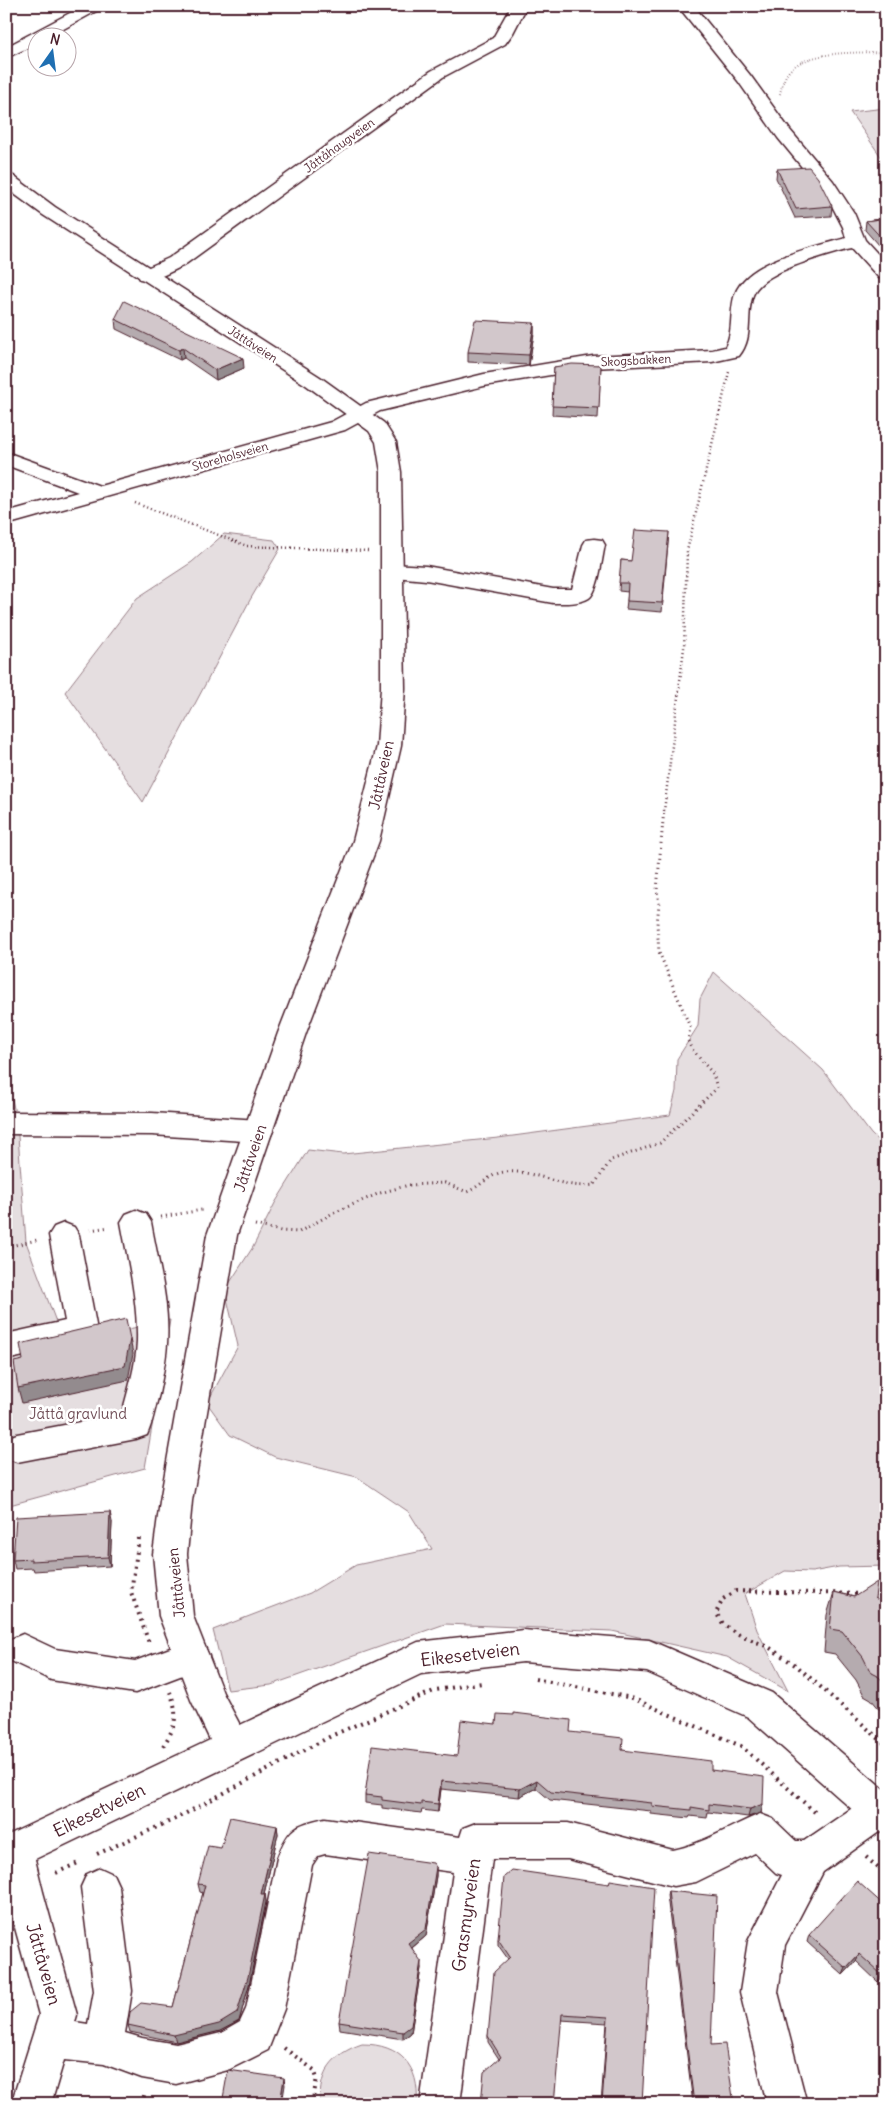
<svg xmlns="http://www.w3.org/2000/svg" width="892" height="2110" viewBox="0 0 892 2110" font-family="Delius,sans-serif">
<rect width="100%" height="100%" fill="#fff"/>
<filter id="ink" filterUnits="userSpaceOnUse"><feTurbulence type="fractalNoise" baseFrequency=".02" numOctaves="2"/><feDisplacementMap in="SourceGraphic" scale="10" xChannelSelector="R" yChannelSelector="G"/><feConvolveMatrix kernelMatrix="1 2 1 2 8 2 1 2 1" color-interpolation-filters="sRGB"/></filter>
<g filter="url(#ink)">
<path fill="#e5dee0" stroke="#987e86" d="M886,108V164L850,112Z
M224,534L274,540L280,549L250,600L143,802L65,692L137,598L192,562Z
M714,972L823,1070L871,1134L886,1148V1566L839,1567L812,1572L785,1571L745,1594L757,1630L788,1691L727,1657L612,1631L445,1624L271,1685L228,1690L213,1630L310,1593L356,1565L432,1549L409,1512L357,1477L275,1457L230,1435L207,1403L238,1346L225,1290L253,1247L275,1203L308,1150L343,1154L498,1138L670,1115L676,1091L677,1059L698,1026L700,999Z
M6,1099H12L17,1123L26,1242L64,1343L170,1320L145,1468L6,1506Z
M362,2044C400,2044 420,2066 417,2104H320C319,2072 332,2054 362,2044Z"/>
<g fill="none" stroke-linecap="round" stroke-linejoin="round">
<defs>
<path id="minor" d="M83,6H103L100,9L47,38H38V43L6,58V47Z
M511,6H527L513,33L505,44L443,77L183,266C170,272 154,282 140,279L138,275L140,271L169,258L431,71L493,38Z
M678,6H694L750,75L790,130L833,181L854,213L865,240L886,263V279L879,278L852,248L847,249C824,256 773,269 758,287C753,292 751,301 750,308C748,327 751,341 739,356L712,362L593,368L484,386L380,411L345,430L6,525V512L78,492L6,465V452L100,486L331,422L366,403L484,374L593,356L712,350L725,347C734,332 729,311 735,294C748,259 814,248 846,238L843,227L829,200L778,138L738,81Z
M594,539L602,540L605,545C602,557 599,591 589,598C579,604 564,603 553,603L426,580L384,576L381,571L384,566L392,564L426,566L553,589H572L583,545L586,540Z
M6,1112L152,1113L259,1120L269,1123L273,1131L269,1139L259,1142L152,1135L6,1134Z
M136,1210L146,1214L151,1222C158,1262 170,1304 167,1344C166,1361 162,1378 159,1394C155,1408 153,1422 147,1435L136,1439L17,1462L6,1458V1438L17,1434L122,1414C128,1390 136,1366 137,1341C138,1301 128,1261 121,1222L126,1214Z
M64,1223L74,1227L79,1235L97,1330L93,1339L82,1343L6,1360V1334L65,1321L49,1235L54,1227Z
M23,1634L55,1649L135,1661L192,1640L204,1645L209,1656L204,1667L135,1693L51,1680L11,1661L6,1649L11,1639Z
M880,1792L886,1795V1827L823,1872L785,1945L778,1992L807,2104H767L740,1992L748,1941L782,1875L776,1873L755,1853L696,1882L673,1886L568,1859H492L460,2104H420L453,1872L325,1854L318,1856L312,1865L284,2009L268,2050L228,2070L176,2084L142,2078L104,2064L64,2060L51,2104H11L39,2015L6,1895V1836L15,1833L28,1838L33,1851L43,1892L77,2015L75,2022L88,2024L94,1991L81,1887L87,1874L100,1868L113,1874L119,1887L132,1991L125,2033L142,2038L176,2044L221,2033L240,2022L246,2009L277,1858C289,1828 294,1825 325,1818L460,1837L463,1828L476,1823H568L673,1850C703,1844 731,1826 760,1814L773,1819L796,1841H804L867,1798Z"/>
<path id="major" d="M6,174L12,175L55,207L320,377L384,423L396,442L401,472L405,688L401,746L379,841L306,1033L237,1235L192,1501L187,1554L193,1616L223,1693L240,1725L418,1642L523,1630L649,1640L772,1693L886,1791V1833L873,1828L748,1717L647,1672L523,1662L421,1674L6,1873V1836L210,1740L191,1700L159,1616L153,1554L160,1501L207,1235L278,1033L353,841L377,746L381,688V472L376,442L369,431L306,385L43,215L6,188Z"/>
</defs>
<use href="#minor" stroke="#4a1f2b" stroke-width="3"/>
<use href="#major" stroke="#4a1f2b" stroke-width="3"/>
<path stroke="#4a1f2b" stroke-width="2" stroke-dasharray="0.5 2.5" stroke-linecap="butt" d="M780,94C782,85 784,76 791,69C812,50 859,53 886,52"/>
<path stroke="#4a1f2b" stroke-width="2.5" stroke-dasharray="1 3" stroke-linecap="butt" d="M135,503L247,546L368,551
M664,811L684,648L687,551L729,372"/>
<path stroke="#4a1f2b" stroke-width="3" stroke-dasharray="1 4" stroke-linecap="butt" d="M161,1217L202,1210
M255,1225L281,1231L299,1232L333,1213L380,1193L409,1185L445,1183L467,1192C480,1187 490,1173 505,1172C536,1169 561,1190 594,1185L611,1160L660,1143L717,1088L713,1074L691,1048L688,1041L690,1027L659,952L657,924L659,904L657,890L664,809
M90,1230L109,1227
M6,1247L37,1240
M7,1384V1373"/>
<path stroke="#4a1f2b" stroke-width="4" stroke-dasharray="2 5" stroke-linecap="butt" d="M6,1396L7,1383
M139,1538L131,1592L149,1643
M863,1594L736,1591L723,1599L716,1613L724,1625L736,1633L770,1648L798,1667L886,1745
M874,1594L886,1595
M535,1679L632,1698L741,1746L818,1815
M163,1746C176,1727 179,1714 170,1692
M97,1854L175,1819L333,1735L436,1690L482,1683
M866,1857L886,1875
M56,1873L78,1863
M284,2048L314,2070L317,2078L312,2104
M142,2104L145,2092"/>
<use href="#minor" fill="#fff" fill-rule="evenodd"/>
<use href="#major" fill="#fff" fill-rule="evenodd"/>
</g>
<path fill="#b5abaf" stroke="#4a1f2b" d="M777,169L832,206L831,216L795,218L776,178Z
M886,218V254L865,230L866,221Z
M115,319L244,368L216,380L184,358L180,360L116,329Z
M534,323V333L529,365L468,362V352Z
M601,365L598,418L552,415L554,367Z
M669,532L662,612L626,609L628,592L619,591L621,560L631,561Z
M112,1522L110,1566L34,1571L33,1568L15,1569L13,1560Z
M834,1592L854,1597L875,1598L880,1601L886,1602V1717L871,1699L864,1695L856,1680L835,1654L824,1652L827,1615Z
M496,1724L570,1732L622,1750L711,1770L763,1804L761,1813L748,1817L708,1812L707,1818L690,1816L689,1818L651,1814V1811L550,1800L536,1788L519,1797L441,1789L438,1812L422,1810L421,1813L382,1808V1805L365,1803V1795L457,1756Z
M277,1826L278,1834L264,1894H265L266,1902L249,1985L239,2021L220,2031L176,2042L130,2032L128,2025L173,2007L203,1893L200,1892L198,1884L221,1848Z
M436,1867V1876L426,1936L412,1948L421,1968L411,2033L403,2039L340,2029L339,2022Z
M609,1884L642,2104H601L607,2023L561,2020L499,2059L488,2042V2036L508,1959L498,1945V1939Z
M668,1891L711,2045L734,2104H693L667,1895Z
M886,1907V1972L878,1982L856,1961L843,1975L807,1942L809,1935Z"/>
<path fill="#938b8e" stroke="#4a1f2b" d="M534,323V333L529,365V355Z
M183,348L184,358L180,360L179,350Z
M243,358L244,368L216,380L215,370Z
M130,1339L133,1354L128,1380L22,1403L18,1388Z
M110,1512L112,1522L110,1566L108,1557Z
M537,1780L536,1788L519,1797L520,1789Z
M441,1781V1789L438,1812V1804Z
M763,1804L761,1813L748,1817L750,1809Z
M277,1826L278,1834L262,1902L261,1894Z
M436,1867V1876L426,1936L408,1951V1943Z
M265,1894L266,1902L249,1985L239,2021L220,2031L176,2042L174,2035Z
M859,1954L856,1961L843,1975L846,1968Z
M421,1961V1968L411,2033L403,2039V2032Z
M886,1968V1972L878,1982L881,1974Z
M284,2078L285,2085L282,2104L281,2097Z"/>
<path fill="#d2c7cb" stroke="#4a1f2b" d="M809,167L818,178L832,206L796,209L777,169Z
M886,218V243L866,221Z
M124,301L243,358L215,370L183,348L179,350L115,319Z
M475,320L534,323L529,355L468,352Z
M572,364L601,365L599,408L552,406L554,367Z
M635,530L669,532L662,603L627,601L628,583H619L621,560L631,561Z
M126,1319L130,1339L125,1366L18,1388L14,1362L23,1360L20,1344Z
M110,1512L108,1557L31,1561V1559L13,1560L16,1517Z
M877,1582L875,1598L880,1601L886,1602V1685L879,1677L871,1673L863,1657L842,1631L830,1629L834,1592L854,1597Z
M514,1713L571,1720L570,1732L623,1738L622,1750L711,1761V1770L764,1777L763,1804L750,1809L709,1804V1810L691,1807V1810L652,1806V1803L551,1792L537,1780L520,1789L441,1781L438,1804L421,1802V1805L382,1800V1797L365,1795L372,1746L457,1756L461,1720L496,1724L497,1714L514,1715Z
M230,1817L277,1826L261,1894H265L248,1977L237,2013L219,2024L174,2035L128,2025L130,2012L141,2003L173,2007L205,1885L198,1884L208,1846L221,1848Z
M369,1854L433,1863L436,1867L426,1929L408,1943L421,1961L411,2026L403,2032L339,2022Z
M512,1870L609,1884L610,1880L654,1887L642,2104H602L608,2017L562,2014L554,2104H481L484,2072L501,2057L488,2036L494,1972L510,1957L498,1939L504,1877Z
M857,1881L886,1907V1968L881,1974L859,1954L846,1968L809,1935Z
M668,1891L717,1896L711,2045L725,2044L734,2104H694Z
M228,2070L284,2078L281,2097H284L283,2104H222Z"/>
</g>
<g text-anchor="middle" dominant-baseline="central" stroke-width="5" stroke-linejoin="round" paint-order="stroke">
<g font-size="12" fill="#4a1f2b" stroke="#fff">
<text transform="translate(339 145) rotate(-36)">Jåttåhaugveien</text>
<text transform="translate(253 344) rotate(33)">Jåttåveien</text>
<text transform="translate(636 360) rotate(-3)">Skogsbakken</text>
<text transform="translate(230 456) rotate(-16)">Storeholsveien</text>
</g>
<g font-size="15" fill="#4a1f2b" stroke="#fff">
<text transform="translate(381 775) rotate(-78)">Jåttåveien</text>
<text transform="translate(250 1158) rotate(-71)">Jåttåveien</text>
<text transform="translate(176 1583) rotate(-96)">Jåttåveien</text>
</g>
<g font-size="15" fill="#714f58" stroke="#fff">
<text x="78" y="1413">Jåttå gravlund</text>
</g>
<g font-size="18" fill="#4a1f2b" stroke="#fff">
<text transform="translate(470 1654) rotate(-7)">Eikesetveien</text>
<text transform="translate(99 1810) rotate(-26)">Eikesetveien</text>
<text transform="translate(466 1915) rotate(-82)">Grasmyrveien</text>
<text transform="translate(44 1964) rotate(74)">Jåttåveien</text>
</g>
</g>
<rect width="892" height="2110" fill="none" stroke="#fff" stroke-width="25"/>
<rect x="12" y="12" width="867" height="2085" fill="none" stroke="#4a1f2b" stroke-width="2" filter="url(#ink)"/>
<g transform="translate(52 52) rotate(14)"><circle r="24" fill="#ffffff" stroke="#b7a5aa"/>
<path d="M0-4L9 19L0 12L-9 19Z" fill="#1f6fb2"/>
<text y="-8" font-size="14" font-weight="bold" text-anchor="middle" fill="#4a1f2b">N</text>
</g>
</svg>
